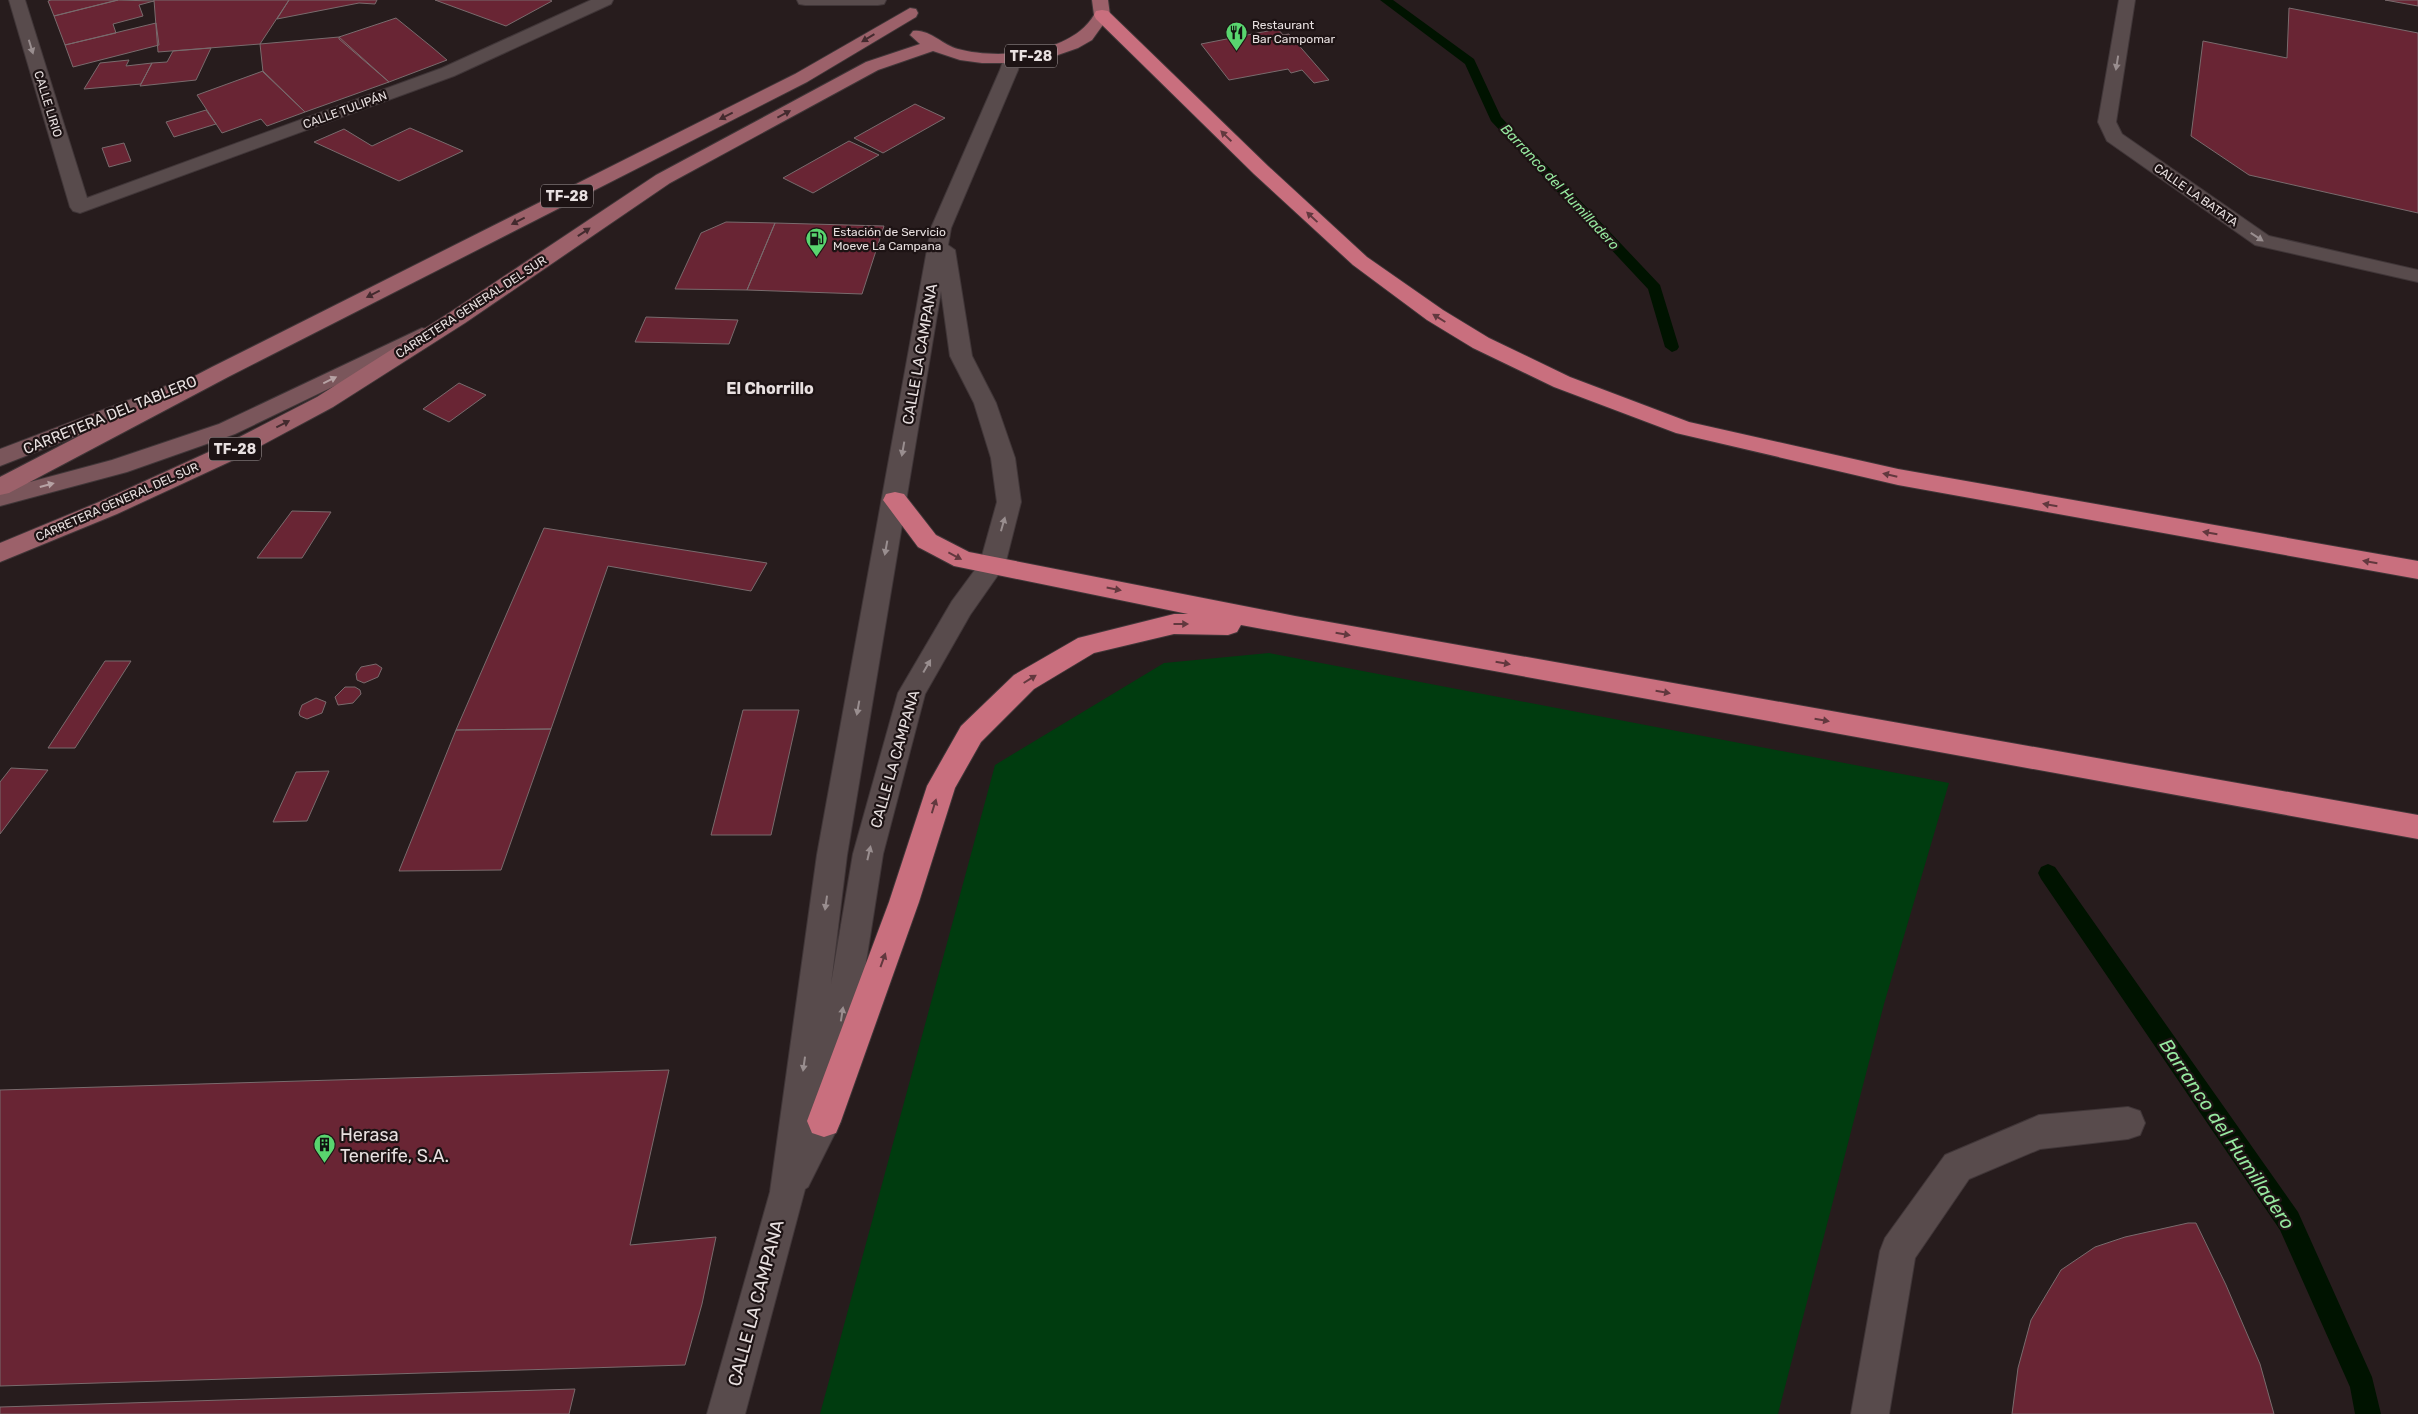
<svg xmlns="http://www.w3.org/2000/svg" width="2418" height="1414" viewBox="0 0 2418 1414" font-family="Rubik,sans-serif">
<rect width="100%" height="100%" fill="#271c1d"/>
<path fill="#003c0f" d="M1269,653L1949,783L1884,1004L1778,1414H820L995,765L1164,663Z"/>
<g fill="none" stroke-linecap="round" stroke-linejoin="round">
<path fill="#001300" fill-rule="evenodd" d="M1380,0H1393L1474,59L1501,117L1660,285L1679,347L1677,350L1672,352L1665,347L1648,289L1491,121L1465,64Z
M2048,864L2055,867L2298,1212L2372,1377L2381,1414H2355L2350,1387L2280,1230L2041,879L2038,873L2041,867Z"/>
</g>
<path fill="#692534" stroke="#796b6d" d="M51,0H118L54,16L48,1Z
M118,0L154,1L139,5L143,16L113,24L116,33L65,45L54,16Z
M289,0H377L375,4L359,3L277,19Z
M289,0L260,44L158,52L154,0Z
M435,0H550L552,1L506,26Z
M2385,0H2418V6Z
M2289,8L2418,33V213L2249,175L2191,136L2203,41L2287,58Z
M396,18L433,48L447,60L389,82L339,39V37Z
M156,23L159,45L73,67L65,45Z
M1278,29L1283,35L1289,34L1329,80L1314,83L1302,70L1291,73L1288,69L1229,80L1201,44Z
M339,37L389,82L305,112L263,72L260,44Z
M211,48L196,80L140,86L152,63L167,62L173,51Z
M129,60L126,66L152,63L141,84L84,89L100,63Z
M263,71L305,112L267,126L261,119L222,133L197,95Z
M915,104L945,118L883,153L854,138Z
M206,110L216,124L174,137L166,122Z
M410,128L463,151L399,181L314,142L344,129L372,146Z
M849,141L879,155L813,193L783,178Z
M124,143L131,161L109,167L102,148Z
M726,222L775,223L747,290L675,289L701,233Z
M775,223L884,226L862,294L747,290Z
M646,317L738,320L729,344L635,342Z
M459,383L486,395L449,422L423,409Z
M292,511L331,512L302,558H257Z
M544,528L767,563L751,591L608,566L551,729L456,730Z
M105,661H131L75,748H48Z
M376,664L382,668L378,677L364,683L357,680L356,674L361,667Z
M345,687H355L360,690L361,694L353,703L338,705L335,697Z
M316,698L326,702L322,713L307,719L300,716L299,713L302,705Z
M743,710H799L771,835H711Z
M551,729L501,870L399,871L456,730Z
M11,768L48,770L0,834V782Z
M329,771L307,821L273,822L296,772Z
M669,1070L630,1245L716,1237L702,1304L685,1365L0,1386V1090Z
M2188,1223H2196L2226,1285L2260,1364L2274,1414H2012L2018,1368L2031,1320L2061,1270L2095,1247L2125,1237Z
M575,1389L569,1414H0V1407Z"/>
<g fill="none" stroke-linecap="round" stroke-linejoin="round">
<defs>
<path id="street" d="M9,0H25L87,198L442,68L591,0H613L611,4L454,76L80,213L73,211L70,207Z
M797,0H886L884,4L878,5H805L799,4Z
M2119,0H2135L2116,122L2122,134L2269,236L2418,270V282L2255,245L2107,141L2098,122Z
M1011,54L1017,55L1020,59L1018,70L951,228L948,245L955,250L972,356L996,403L1015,458L1021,502L1005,565L970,615L925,694L883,854L841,1121L808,1187L805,1189L745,1414H707L770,1192L817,855L931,228L1000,70L1005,55ZM941,291L950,356L974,403L991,458L997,502L980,563L952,601L898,693L853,854L831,984L847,855Z
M2128,1107L2140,1111L2145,1123L2140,1135L2128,1139L2040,1149L1969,1179L1915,1258L1889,1414H1851L1880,1251L1885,1238L1945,1155L2039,1115Z"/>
<path id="secondary" d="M422,328L430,330L433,335L430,340L235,434L127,472L0,506V490L112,460L219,424Z
M184,379L192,381L195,386L192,391L0,466V449Z"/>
<path id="primary" d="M1092,0H1108L1110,15L1092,40L1078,48L1055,56L1017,63H982L960,60L933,51L878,70L670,183L465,323L333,407L240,457L117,514L0,562V543L99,502L224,445L317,397L449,313L656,175L866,62L920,44L910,35L913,31C928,28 943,45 958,49C998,60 1071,54 1094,15Z
M910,8L916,9L918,13L916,17L807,82L228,377L9,493L0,495V477L212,367L795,74Z"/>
<path id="highway" d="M1102,10L1108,11L1268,166L1367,257L1443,310L1489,338L1570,377L1689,422L1898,469L2418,561V579L1898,485L1676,433L1554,387L1473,348L1427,320L1353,265L1254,174L1096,19L1094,15L1096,11Z
M895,492L904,494L936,535L969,552L1295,616L2418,815V839L1241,625L1237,632L1228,635L1174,634L1094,653L1034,689L981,742L955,788L919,902L841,1121L836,1133L824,1137L812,1133L807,1121L889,902L927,786L961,726L1014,675L1078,638L1174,614H1188L954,566L918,547L883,500L886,494Z"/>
</defs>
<use href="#street" stroke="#403638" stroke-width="2"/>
<use href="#secondary" stroke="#403638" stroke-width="2"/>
<use href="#primary" stroke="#403638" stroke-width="2"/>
<use href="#highway" stroke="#403638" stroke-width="2"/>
<use href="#street" fill="#584b4c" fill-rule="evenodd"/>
<use href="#secondary" fill="#7a565b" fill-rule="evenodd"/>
<use href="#primary" fill="#9c616a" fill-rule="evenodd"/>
<use href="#highway" fill="#c96f7e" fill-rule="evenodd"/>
</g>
<defs><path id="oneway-solid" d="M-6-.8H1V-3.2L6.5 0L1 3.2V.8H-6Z" transform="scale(1.25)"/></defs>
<g fill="#432a2e">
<use href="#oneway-solid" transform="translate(868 38) rotate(149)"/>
<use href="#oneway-solid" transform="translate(784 114) rotate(-28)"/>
<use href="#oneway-solid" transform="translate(726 116) rotate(153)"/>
<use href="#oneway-solid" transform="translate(518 221) rotate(153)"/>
<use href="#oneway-solid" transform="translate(584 232) rotate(-34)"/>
<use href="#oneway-solid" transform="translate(373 294) rotate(153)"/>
<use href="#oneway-solid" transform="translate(283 424) rotate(-27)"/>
</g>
<g fill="#998e8f">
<use href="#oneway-solid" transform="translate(31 47) rotate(73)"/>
<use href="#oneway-solid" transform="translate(2117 63) rotate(99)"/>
<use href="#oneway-solid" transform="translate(2257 237) rotate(33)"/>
<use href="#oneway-solid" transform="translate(903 449) rotate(100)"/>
<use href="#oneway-solid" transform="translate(1003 524) rotate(-74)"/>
<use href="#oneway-solid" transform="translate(886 548) rotate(100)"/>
<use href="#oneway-solid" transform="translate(927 666) rotate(-60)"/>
<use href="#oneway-solid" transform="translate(858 708) rotate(100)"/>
<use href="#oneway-solid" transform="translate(869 853) rotate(-77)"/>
<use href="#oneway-solid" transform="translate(826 903) rotate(98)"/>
<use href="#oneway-solid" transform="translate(842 1014) rotate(-81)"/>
<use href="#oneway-solid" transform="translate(804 1064) rotate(98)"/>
</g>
<g fill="#62383e">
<use href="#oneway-solid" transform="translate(1226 136) rotate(-136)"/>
<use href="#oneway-solid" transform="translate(1312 217) rotate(-137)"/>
<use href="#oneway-solid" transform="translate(1439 318) rotate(-148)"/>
<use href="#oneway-solid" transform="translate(1890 475) rotate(-167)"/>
<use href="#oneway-solid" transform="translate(2050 505) rotate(-170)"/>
<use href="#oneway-solid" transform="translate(2210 533) rotate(-170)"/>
<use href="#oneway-solid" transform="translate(955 556) rotate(28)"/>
<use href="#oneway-solid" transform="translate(2370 562) rotate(-170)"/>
<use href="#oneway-solid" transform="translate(1114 589) rotate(11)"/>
<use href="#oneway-solid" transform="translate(1181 624)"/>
<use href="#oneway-solid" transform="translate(1343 634) rotate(10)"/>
<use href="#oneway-solid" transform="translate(1503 663) rotate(10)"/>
<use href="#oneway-solid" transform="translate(1030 679) rotate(-32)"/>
<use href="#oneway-solid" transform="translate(1663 692) rotate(10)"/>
<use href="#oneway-solid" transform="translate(1822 720) rotate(10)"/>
<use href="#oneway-solid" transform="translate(934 806) rotate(-73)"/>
<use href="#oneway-solid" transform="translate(883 960) rotate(-70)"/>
</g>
<g fill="#b6a2a4">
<use href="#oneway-solid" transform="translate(330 380) rotate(-26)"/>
<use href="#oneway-solid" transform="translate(47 485) rotate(-15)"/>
</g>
<defs>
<symbol id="restaurant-pin" viewBox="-11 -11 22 30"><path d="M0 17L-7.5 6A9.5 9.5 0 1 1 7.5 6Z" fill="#59d56f" stroke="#1d1314"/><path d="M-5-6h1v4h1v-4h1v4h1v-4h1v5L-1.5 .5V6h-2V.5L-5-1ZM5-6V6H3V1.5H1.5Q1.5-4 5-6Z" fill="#111"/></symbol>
<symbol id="fuel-pin" viewBox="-11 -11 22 30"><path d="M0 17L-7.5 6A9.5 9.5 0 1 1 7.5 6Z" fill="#59d56f" stroke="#1d1314"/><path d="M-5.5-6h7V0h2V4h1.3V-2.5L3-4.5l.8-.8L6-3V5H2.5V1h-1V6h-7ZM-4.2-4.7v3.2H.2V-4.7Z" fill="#111"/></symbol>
<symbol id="building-pin" viewBox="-11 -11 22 30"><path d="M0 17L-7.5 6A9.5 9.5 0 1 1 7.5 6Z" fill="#59d56f" stroke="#1d1314"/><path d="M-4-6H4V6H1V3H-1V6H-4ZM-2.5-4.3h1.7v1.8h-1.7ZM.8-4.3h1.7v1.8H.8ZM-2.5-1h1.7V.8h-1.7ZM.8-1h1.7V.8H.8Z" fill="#111"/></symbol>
</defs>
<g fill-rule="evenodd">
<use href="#restaurant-pin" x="1224" y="20" width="25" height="34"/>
<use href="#fuel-pin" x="804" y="226" width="25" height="34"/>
<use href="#building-pin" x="312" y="1132" width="25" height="34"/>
</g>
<g text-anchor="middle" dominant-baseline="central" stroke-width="4.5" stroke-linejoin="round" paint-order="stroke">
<g font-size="12" fill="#e8e0e0" stroke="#1d1314" text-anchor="start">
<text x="1252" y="25">Restaurant<tspan x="1252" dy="14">Bar Campomar</tspan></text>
<text x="833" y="232">Estación de Servicio<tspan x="833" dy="14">Moeve La Campana</tspan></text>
</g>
<g font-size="12" fill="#e8e0e0" stroke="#1d1314">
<text transform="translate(48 104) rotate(73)">CALLE LIRIO</text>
<text transform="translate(345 110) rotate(-20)">CALLE TULIPÁN</text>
<text transform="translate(2196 195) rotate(35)">CALLE LA BATATA</text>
<text transform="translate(471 307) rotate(-33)">CARRETERA GENERAL DEL SUR</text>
<text transform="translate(117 502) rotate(-24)">CARRETERA GENERAL DEL SUR</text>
</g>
<g fill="#1d1314" stroke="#aba2a3" stroke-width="1">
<rect x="1005" y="44.5" width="52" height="23" rx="4"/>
<rect x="541" y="184.5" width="52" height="23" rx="4"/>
<rect x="209" y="437.5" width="52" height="23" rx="4"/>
</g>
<g font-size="14" font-weight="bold" fill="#e8e0e0">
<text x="1031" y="56">TF-28</text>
<text x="567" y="196">TF-28</text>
<text x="235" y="449">TF-28</text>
</g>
<g font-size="14" font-style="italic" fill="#96e89f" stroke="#1d1314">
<text transform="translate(1560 187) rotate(47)">Barranco del Humilladero</text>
</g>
<g font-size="15" fill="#e8e0e0" stroke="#1d1314">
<text transform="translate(920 354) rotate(-80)">CALLE LA CAMPANA</text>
<text transform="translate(110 415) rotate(-22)">CARRETERA DEL TABLERO</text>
<text transform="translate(895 759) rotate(-74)">CALLE LA CAMPANA</text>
</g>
<g font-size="16" font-weight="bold" fill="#e8e0e0" stroke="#1d1314">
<text x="770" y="388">El Chorrillo</text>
</g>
<g font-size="18" fill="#e8e0e0" stroke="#1d1314" text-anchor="start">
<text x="340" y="1135">Herasa<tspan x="340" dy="21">Tenerife, S.A.</tspan></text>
</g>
<g font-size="18" fill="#e8e0e0" stroke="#1d1314">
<text transform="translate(756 1303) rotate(-75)">CALLE LA CAMPANA</text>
</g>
<g font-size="19" font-style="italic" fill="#96e89f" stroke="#1d1314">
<text transform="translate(2227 1134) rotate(56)">Barranco del Humilladero</text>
</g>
</g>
</svg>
